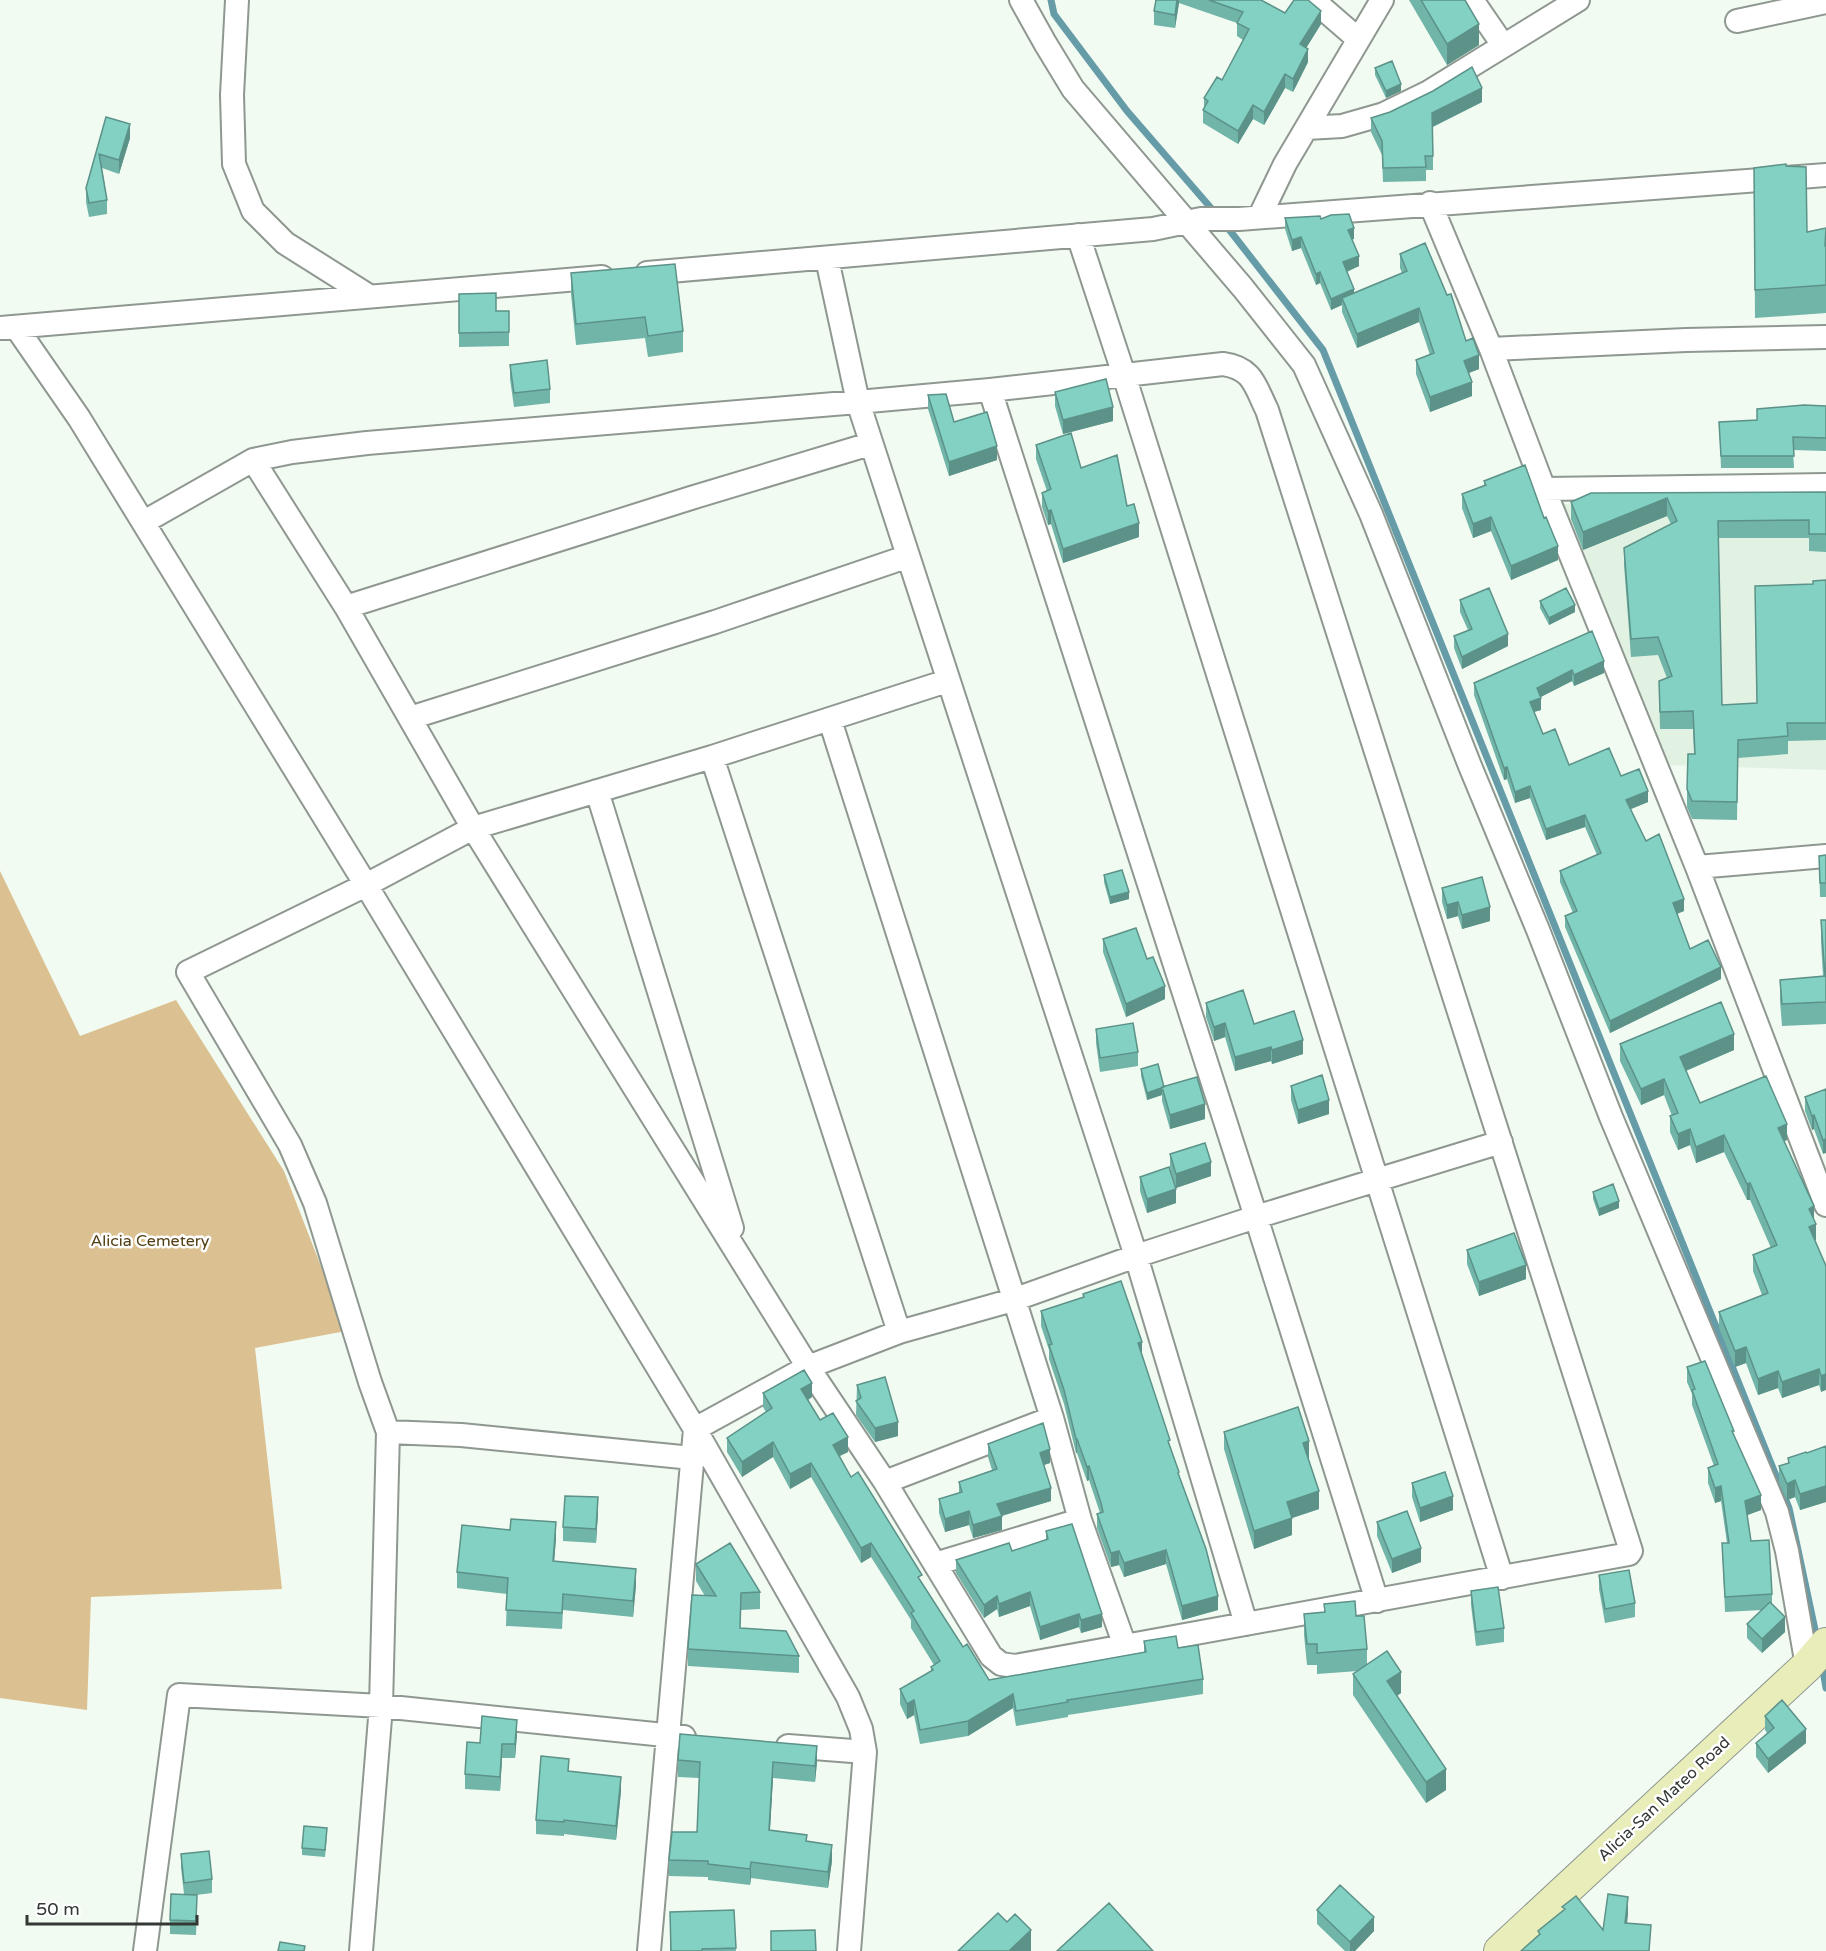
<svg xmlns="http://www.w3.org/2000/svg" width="1826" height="1951" viewBox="0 0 1826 1951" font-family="'Varela Round',sans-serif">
<rect width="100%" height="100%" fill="#f1fbf2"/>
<path fill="#e1f2e3" d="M1826,499V770L1663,765L1563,504Z"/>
<path fill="#dbc191" d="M0,871L80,1036L176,1000L284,1171L346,1331L255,1348L282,1589L91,1597L87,1710L0,1698Z"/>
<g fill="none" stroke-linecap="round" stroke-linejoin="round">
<path stroke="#669ca8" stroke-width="7" d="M1051,0L1054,14L1127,111L1217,215
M1224,223L1323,350L1789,1508L1817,1639
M1822,1665L1826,1688"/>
<defs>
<path id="street" d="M237,0L232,95L234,164L253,211L285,243L369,296
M1021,0L1045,43L1073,89L1243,288L1304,365L1371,514L1470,766L1538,930L1611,1117L1777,1512L1787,1551L1807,1666
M1313,0L1358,39
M1472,0L1503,45
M1737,21L1826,2
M1307,128L1342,126L1384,114L1427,93L1578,0
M1430,203L1491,349L1544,489L1697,867L1826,1205
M1260,216L1285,164L1382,0
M1078,235L1124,375L1502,1578
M827,259L858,402L1136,1256L1246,1624
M647,273L1153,229L1201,219H1239L1826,175
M16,327L79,418L366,885L695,1429L848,1697L861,1729L865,1752L849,1951
M0,328L602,277
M1491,349L1686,340L1826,337
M990,390L1256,1217L1377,1601
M1544,489L1826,485
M144,522L253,460L292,452L367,443L858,402L990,390L1223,364C1253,368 1255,386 1267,410L1631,1551L1629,1554L1015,1666L1001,1664L991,1656L885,1482L808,1367L473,828L346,607L253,460
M346,607L691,498L870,444
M410,718L715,622L906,557
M830,720L1052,1418L1080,1520L1125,1646
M712,757L899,1332
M597,791L732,1228
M1697,867L1826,856
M388,1432L461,1435L692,1458
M885,1482L1052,1418
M935,1564L1080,1520
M788,1746L865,1752
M145,1951L179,1695L381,1706L684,1737
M361,1951L381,1706L388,1432L370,1382L315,1203L290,1145L188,972L366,885L473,828L712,757L947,681
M649,1951L695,1429L808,1367L899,1332L1013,1300L1136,1256L1256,1217L1501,1142"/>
<path id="secondary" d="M1500,1951L1807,1666L1826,1644"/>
</defs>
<use href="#street" stroke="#8f9890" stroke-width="26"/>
<use href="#secondary" stroke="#8f9890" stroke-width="34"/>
<use href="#street" stroke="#fff" stroke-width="22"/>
<use href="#secondary" stroke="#e8edba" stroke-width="32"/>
</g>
<path fill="#71b4a8" d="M1156,0H1261L1285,13L1321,24L1306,48L1308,62L1293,92L1285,88L1264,125L1253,119L1238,144L1203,123V110L1204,107V98L1222,80L1243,40L1237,36V23L1179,3L1175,28L1154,25V11Z
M1409,0H1465L1479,45L1447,65Z
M1375,68L1401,91L1386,98L1375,75Z
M1482,102L1433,127V170H1426V181L1383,182L1382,155L1371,132V118Z
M106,117L130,138L119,174L102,168L107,200V214L89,217L86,202V188Z
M1754,168L1807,232L1826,228V313L1755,318Z
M1285,218L1321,219L1354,239H1352L1359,266L1347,272L1354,293L1402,273L1400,268V254L1466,341L1479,369L1468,373L1472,396L1430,412L1416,374V360L1430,355L1419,322L1357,348L1342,312V305L1331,310L1320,283L1316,285L1301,248L1292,251L1285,229Z
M571,273L683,331V352L648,357L645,338L576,345L571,294Z
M459,294L496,311L509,332V346L459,347Z
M510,365L550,389V403L514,407L510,379Z
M1055,392L1113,421L1063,434L1055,406Z
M928,395L954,422L997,460L949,476L928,409Z
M1826,406V451L1793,450L1794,468H1721L1719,422L1757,420Z
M1036,445L1081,468L1127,506L1139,537L1063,563L1051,524L1048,525L1042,507V493L1047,491L1036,459Z
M1484,481L1544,518L1558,560L1511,580L1491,531L1473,538L1462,508V494L1484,485Z
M1826,492V552L1809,551V538H1718L1722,705L1757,703L1813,584L1826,580V740L1788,741V754L1738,758L1737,820L1692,819L1687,807V789L1694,754L1693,729H1660L1659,681L1667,678L1658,655L1631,657L1624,565V548L1671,524L1667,516L1583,550L1571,519V502Z
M1460,600L1508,646L1462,669L1454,648V636L1468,630L1460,612Z
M1540,601L1575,612L1549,625L1540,608Z
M1592,631L1604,673L1574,686L1572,681L1540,697L1541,710L1534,712L1543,734L1569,765L1621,776L1648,802L1631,809L1646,841L1684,911L1677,914L1690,949L1721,979L1610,1033L1565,927V916L1573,913L1560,882V871L1597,855L1585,827L1546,840L1530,798L1515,803L1507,779L1504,780L1474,695V683Z
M1826,855V897H1820L1819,856Z
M1104,875L1129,899L1110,904L1104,882Z
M1442,888L1490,921L1462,929L1458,916L1447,919L1442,902Z
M1821,920H1826V1024L1782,1026L1780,1001V980L1823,976L1821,942Z
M1103,939L1147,959L1165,999L1126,1017L1103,952Z
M1206,1003L1254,1024L1303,1054L1272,1064L1271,1061L1235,1071L1225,1037L1214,1041L1206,1017Z
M1096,1029L1138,1052V1066L1100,1072L1096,1043Z
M1620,1044L1734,1050L1686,1071L1700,1103L1787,1140L1784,1141L1814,1220L1815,1240L1826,1266L1821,1392L1819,1385L1782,1398L1778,1388L1758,1395L1746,1363L1735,1367L1719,1328V1312L1762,1295L1753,1271V1255L1771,1248L1750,1200H1747L1724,1152L1696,1163L1690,1145L1678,1150L1670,1132V1116H1672L1664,1095L1641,1105L1620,1061Z
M1141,1069L1164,1087L1205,1119L1170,1129L1162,1101V1095L1147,1100L1141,1076Z
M1291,1086L1329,1114L1298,1124L1291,1100Z
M1826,1089L1823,1154L1814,1129L1812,1130L1805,1111V1097Z
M1170,1154L1211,1176L1176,1188L1170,1168Z
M1140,1177L1176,1203L1147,1213L1140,1191Z
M1593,1192L1619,1208L1599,1216L1593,1199Z
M1467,1250L1526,1279L1479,1296L1467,1264Z
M1083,1294L1142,1354L1170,1446L1218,1610L1182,1620L1166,1564L1124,1577L1119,1565L1111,1567L1097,1528V1514L1100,1513L1089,1480L1087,1481L1077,1453H1076L1064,1404L1049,1359V1350L1041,1326V1311L1083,1297Z
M1687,1367L1734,1436L1761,1510L1747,1515L1751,1541L1772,1594V1604L1785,1632L1762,1653L1747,1638V1624L1762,1610L1725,1612L1722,1543H1727L1721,1501L1715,1503L1708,1483V1468L1714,1466L1692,1405V1394L1687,1382Z
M857,1385L898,1436L875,1442L856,1415Z
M763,1393L812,1397L808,1400L820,1420L848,1452L840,1456L851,1477L922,1583L963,1647L989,1680L1144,1652V1641L1178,1648L1203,1679V1694L1068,1715V1717L1016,1726L1013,1708L968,1736L920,1744L914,1715L907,1719L900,1704V1689L931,1671V1667L934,1665L911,1628V1620L871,1557L861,1563L811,1477L790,1489L773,1457L742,1477L727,1452V1438L766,1412L763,1407Z
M1224,1432L1309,1459H1308L1319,1509L1292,1518V1535L1254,1549L1224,1449Z
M988,1444L1050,1463L1044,1465L1051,1501L1002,1516V1530L973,1538L969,1525L945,1532L939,1513V1499L959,1493V1482L992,1470L988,1457Z
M1826,1446V1502L1800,1510L1795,1497L1787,1500L1779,1483V1466L1788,1463V1458L1807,1453Z
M1412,1483L1453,1510L1420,1522L1412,1497Z
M598,1512L596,1543L563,1541V1527Z
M1377,1522L1421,1562L1392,1573L1377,1536Z
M1046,1531L1102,1627L1081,1633L1079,1627L1040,1640L1030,1606L999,1617L997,1609L984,1618L956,1573V1560L1012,1551L1046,1540Z
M556,1538L554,1561L636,1585L633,1617L563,1610L562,1629L506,1626L507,1594L457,1588V1572Z
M696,1564L760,1592V1609L741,1610L740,1628L799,1656V1673L688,1666V1649L705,1596L696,1581Z
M1599,1575L1635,1603V1617L1605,1623L1599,1589Z
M1471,1591L1504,1628V1642L1476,1646L1471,1605Z
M1324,1604L1356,1616L1367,1649V1665L1401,1693L1397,1696L1446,1790L1426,1803L1353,1695V1674L1358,1671L1317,1674V1665H1307L1304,1635V1614L1324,1612Z
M1765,1716L1806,1743L1768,1773L1756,1757V1743L1767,1733L1765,1730Z
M517,1734L515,1758H502L500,1791L465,1789V1774L480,1743Z
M678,1760L817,1762L815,1782L773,1778L770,1830L807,1841L832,1861L828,1888L751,1878L750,1885L708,1880V1877L669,1876V1860L697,1832L699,1778L678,1777Z
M569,1771L621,1791L616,1840L564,1834V1836L536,1834V1820Z
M327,1835L325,1857L302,1855V1848Z
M181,1854L212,1879V1893L196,1895L197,1909L196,1935L170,1934V1920L184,1894L181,1868Z
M734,1910L736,1951H670V1912Z
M1317,1910L1374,1931L1355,1951H1345L1317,1924Z"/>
<path fill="#5c9288" d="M1177,0H1179V3L1175,28V15Z
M1321,11V24L1300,58V44Z
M1479,24V45L1447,65V44Z
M1308,49V62L1293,92V79Z
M1285,74V88L1264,125V112Z
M1401,84V91L1386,98V91Z
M1482,88V102L1432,127V113Z
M1253,105V119L1238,144V131Z
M130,124V138L119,174V160Z
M1354,228V239L1348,241V230Z
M1301,237V248L1292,251V240Z
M1359,256V266L1343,273V262Z
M1320,272V283L1316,285V274Z
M1354,289V300L1342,298V305L1331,310V299Z
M1419,308V322L1357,348V334Z
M1479,355V369L1464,375V361Z
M1472,382V396L1430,412V397Z
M1113,407V421L1063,434V420Z
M997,446V460L949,476V462Z
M1667,498V516L1583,550V532Z
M1051,510V524L1048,525V511Z
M1491,517V531L1473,538V524Z
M1139,523V537L1063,563V549Z
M1558,546V560L1511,580V566Z
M1575,605V612L1549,625V618Z
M1508,634V646L1462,669V657Z
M1604,661V673L1574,686V675Z
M1572,670V681L1537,699V688Z
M1541,698V710L1530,713V702Z
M1507,767V779L1504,780V768Z
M1530,786V798L1515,803V792Z
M1648,791V802L1626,811V800Z
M1585,815V827L1546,840V829Z
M1129,892V899L1110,904V897Z
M1684,899V911L1673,915V903Z
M1458,902V916L1447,919V905Z
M1490,907V921L1462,929V915Z
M1721,967V979L1610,1033V1021Z
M1165,986V999L1126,1017V1004Z
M1225,1023V1037L1214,1041V1027Z
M1734,1034V1050L1680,1073V1057Z
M1303,1040V1054L1272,1064V1050Z
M1271,1047V1061L1235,1071V1057Z
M1664,1079V1095L1641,1105V1089Z
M1162,1088V1095L1147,1100V1093Z
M1329,1100V1114L1298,1124V1110Z
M1205,1104V1119L1170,1129V1115Z
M1814,1115V1129L1812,1130V1116Z
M1787,1124V1140L1778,1144V1128Z
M1690,1129V1145L1678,1150V1134Z
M1724,1135V1152L1696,1163V1147Z
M1826,1139V1153L1823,1154V1140Z
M1211,1162V1176L1176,1188V1174Z
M1750,1183V1200H1747V1184Z
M1176,1189V1203L1147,1213V1199Z
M1619,1201V1208L1599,1216V1209Z
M1814,1206V1223L1809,1209Z
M1816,1224V1240L1809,1243V1227Z
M1526,1265V1279L1479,1296V1282Z
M1142,1342V1356L1138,1343Z
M1746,1347V1363L1735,1367V1351Z
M1819,1369V1385L1782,1398V1382Z
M1778,1371V1388L1758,1395V1379Z
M1826,1374V1390L1821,1392V1376Z
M812,1383V1397L801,1404V1389Z
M898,1422V1436L875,1442V1428Z
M848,1437V1452L833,1459V1445Z
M1076,1439H1077V1453H1076Z
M1309,1441V1459L1303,1461V1443Z
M773,1442V1457L742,1477V1462Z
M1050,1449V1463L1040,1466V1453Z
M811,1463V1477L790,1489V1474Z
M1089,1466V1480L1087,1481V1467Z
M1795,1480V1497L1787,1500V1484Z
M1721,1486V1501L1715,1503V1488Z
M1826,1486V1502L1800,1510V1494Z
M1051,1488V1501L997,1517V1504Z
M1319,1491V1509L1292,1518V1535L1254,1549V1531L1287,1502Z
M1761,1495V1510L1745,1516V1501Z
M1453,1496V1510L1420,1522V1508Z
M598,1497V1512L596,1543V1529Z
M969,1511V1525L945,1532V1519Z
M1002,1516V1530L973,1538V1525Z
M556,1522V1538L553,1577V1561Z
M871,1543V1557L861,1563V1548Z
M1421,1548V1562L1392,1573V1559Z
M1166,1550V1564L1124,1577V1563Z
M1119,1551V1565L1111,1567V1553Z
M636,1569V1585L633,1617V1601Z
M1030,1592V1606L999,1617V1604Z
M997,1596V1609L984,1618V1605Z
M1218,1596V1610L1182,1620V1606Z
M1079,1614V1627L1040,1640V1627Z
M1102,1614V1627L1081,1633V1620Z
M1785,1617V1632L1762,1653V1639Z
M1401,1672V1693L1387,1702V1681Z
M1013,1694V1708L968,1736V1721Z
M914,1700V1715L907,1719V1704Z
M517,1720V1734L515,1758V1744Z
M1806,1729V1743L1768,1773V1759Z
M502,1744V1758L500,1791V1777Z
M817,1746V1762L815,1782V1766Z
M773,1762V1778L769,1846V1830Z
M1446,1769V1790L1426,1803V1782Z
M621,1777V1791L616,1840V1826Z
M832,1845V1861L828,1888V1872Z
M751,1862V1878L750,1885V1869Z
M1628,1897V1915L1625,1941V1923Z
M1374,1917V1931L1355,1951H1350V1942Z
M1031,1930V1951H1009Z"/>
<path fill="#83d1c3" stroke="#5c9288" stroke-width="1.5" d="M1156,0H1177L1175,15L1154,11Z
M1209,0H1261L1285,13L1294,0H1308L1321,11L1300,44L1308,49L1293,79L1285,74L1264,112L1253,105L1238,131L1203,110L1208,101L1204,98L1217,77L1222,80L1249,29L1237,23L1243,12Z
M1421,0H1465L1479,24L1447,44Z
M1392,61L1401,84L1386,91L1375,68Z
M1472,67L1482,88L1432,113L1433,156H1425L1426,167L1383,168L1382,141L1371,118L1390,112L1433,91Z
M106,117L130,124L119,160L99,154L107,200L89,203L86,188Z
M1786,164V166L1806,167L1807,232L1826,228L1825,246H1826V285L1755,290L1754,168Z
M1349,214L1354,228L1348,230L1359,256L1343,262L1354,289L1331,299L1320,272L1316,274L1301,237L1292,240L1285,218L1320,216L1321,219L1331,215Z
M1425,243L1447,295L1451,294L1466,341L1473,338L1479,355L1464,361L1472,382L1430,397L1416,360L1434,353L1419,308L1357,334L1342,298L1407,271L1400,254Z
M675,264L683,331L648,336L645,317L576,324L571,273Z
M496,293V311H509V332L459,333V294Z
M547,360L550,389L514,393L510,365Z
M1106,379L1113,407L1063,420L1055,392Z
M946,394L954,422L987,412L997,446L949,462L928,395Z
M1804,405L1826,406V438L1793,437L1794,456H1721L1719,422L1757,420V409Z
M1071,433L1081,468L1117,455L1127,506L1134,504L1139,523L1063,549L1051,510L1048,511L1042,493L1051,489L1036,445Z
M1525,465L1544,518L1546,517L1558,546L1511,566L1491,517L1473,524L1462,494L1486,485L1484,481Z
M1826,492V534H1809V520L1718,521L1722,705L1757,703L1755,586L1813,584V581L1826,580V723H1787L1788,736L1738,740L1737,802L1692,801L1687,789L1688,754H1695L1693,711L1660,712L1659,681L1672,676L1658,637L1631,639L1624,548L1677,521L1667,498L1583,532L1571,502L1591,493Z
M1489,588L1508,634L1462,657L1454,636L1472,629L1460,600Z
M1566,588L1575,605L1549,618L1540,601Z
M1592,631L1604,661L1574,675L1572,670L1537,688L1541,698L1530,702L1543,734L1555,729L1569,765L1609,748L1621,776L1639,769L1648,791L1626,800L1646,841L1659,834L1684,899L1673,903L1690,949L1708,940L1721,967L1610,1021L1565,916L1577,911L1560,871L1601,853L1585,815L1546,829L1530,786L1515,792L1507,767L1504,768L1474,683Z
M1826,855V883H1820L1819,856Z
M1122,870L1129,892L1110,897L1104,875Z
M1482,877L1490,907L1462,915L1458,902L1447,905L1442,888Z
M1821,920H1826V1002L1782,1004L1780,980L1825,976Z
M1136,928L1147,959L1153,957L1165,986L1126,1004L1103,939Z
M1243,990L1254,1024L1294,1011L1303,1040L1272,1050L1271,1047L1235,1057L1225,1023L1214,1027L1206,1003Z
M1721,1002L1734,1034L1680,1057L1700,1103L1766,1076L1787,1124L1778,1128L1814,1206L1809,1209L1816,1224L1809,1227L1826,1266V1374L1821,1376L1819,1369L1782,1382L1778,1371L1758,1379L1746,1347L1735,1351L1719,1312L1768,1293L1753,1255L1777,1245L1750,1183L1747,1184L1724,1135L1696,1147L1690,1129L1678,1134L1670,1116L1678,1113L1664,1079L1641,1089L1620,1044Z
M1133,1023L1138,1052L1100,1058L1096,1029Z
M1158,1064L1164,1087L1147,1093L1141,1069Z
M1322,1075L1329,1100L1298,1110L1291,1086Z
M1197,1077L1205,1104L1170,1115L1162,1087Z
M1826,1089V1139L1823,1140L1814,1115L1812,1116L1805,1097Z
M1205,1143L1211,1162L1176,1174L1170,1154Z
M1169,1167L1176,1189L1147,1199L1140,1177Z
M1613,1184L1619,1201L1599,1209L1593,1192Z
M1514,1233L1526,1265L1479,1282L1467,1250Z
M1121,1281L1142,1342L1138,1343L1170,1440L1168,1441L1179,1472L1178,1473L1206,1549L1218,1596L1182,1606L1166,1550L1124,1563L1119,1551L1111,1553L1097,1514L1103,1512L1101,1503L1089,1466L1087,1467L1077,1439H1076L1064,1390L1049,1345L1052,1344L1041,1311L1084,1297L1083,1294Z
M1705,1361L1734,1431H1732L1761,1495L1745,1501L1751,1541L1769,1540L1772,1594L1725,1597L1722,1543H1729L1721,1486L1715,1488L1708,1468L1718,1464L1692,1390L1695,1389L1687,1367Z
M804,1370L812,1383L801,1389L820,1420L833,1413L848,1437L833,1445L851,1477L858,1472L922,1575L918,1577L963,1647L967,1644L989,1680L1146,1652L1144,1641L1176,1636L1178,1648L1198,1645L1203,1679L1067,1700L1068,1702L1016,1711L1013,1694L968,1721L920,1730L914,1700L907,1704L900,1689L933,1670L931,1667L940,1661L911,1613L914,1611L871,1543L861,1548L811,1463L790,1474L773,1442L742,1462L727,1438L772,1408L763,1393Z
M885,1377L898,1422L875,1428L856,1401L861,1398L857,1385Z
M1298,1407L1309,1441L1303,1443L1319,1491L1287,1502L1292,1518L1254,1531L1224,1432Z
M1043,1423L1050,1449L1040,1453L1051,1488L997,1504L1002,1516L973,1525L969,1511L945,1519L939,1499L962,1492L959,1482L997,1469L988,1444Z
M1826,1446V1486L1800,1494L1795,1480L1787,1484L1779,1466L1789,1463L1788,1458L1806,1452L1807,1453Z
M1445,1472L1453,1496L1420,1508L1412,1483Z
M565,1496L598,1497L596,1529L563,1527Z
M1407,1511L1421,1548L1392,1559L1377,1522Z
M511,1519L556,1522L553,1561L636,1569L633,1601L563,1594L562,1613L506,1610L508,1578L457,1572L462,1525L510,1530Z
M1072,1524L1102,1614L1081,1620L1079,1614L1040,1627L1030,1592L999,1604L997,1596L984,1605L956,1560L1009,1543L1012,1551L1048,1539L1046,1531Z
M730,1543L760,1592L741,1593L740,1628L786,1631L799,1656L688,1649L692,1595L716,1596L696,1564Z
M1629,1570L1635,1603L1605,1609L1599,1575Z
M1498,1587L1504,1628L1476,1632L1471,1591Z
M1355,1601L1356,1616H1364L1367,1649L1317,1653V1644H1307L1304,1614L1325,1612L1324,1604Z
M1770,1602L1785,1617L1762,1639L1747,1624Z
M1387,1651L1401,1672L1387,1681L1446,1769L1426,1782L1353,1674Z
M1782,1700L1806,1729L1768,1759L1756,1743L1774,1728L1765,1716Z
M482,1716L517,1720L515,1744H502L500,1777L465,1774L467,1742L480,1743Z
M680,1734L817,1746L815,1766L773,1762L769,1830L807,1835L806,1841L832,1845L828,1872L751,1862L750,1869L708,1864V1861L669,1860L672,1832H697L700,1762L678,1760Z
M541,1756L569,1759L568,1771L621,1777L616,1826L564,1820V1822L536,1820Z
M304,1826L327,1828L325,1850L302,1848Z
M209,1851L212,1879L184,1883L181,1854Z
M1340,1885L1374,1917L1350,1942L1317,1910Z
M171,1894L197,1895L196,1921L170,1920Z
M1608,1894L1628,1897L1625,1923L1651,1925L1649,1951H1521L1540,1934L1538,1931L1565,1909L1562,1907L1576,1896L1603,1930Z
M1109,1903L1153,1951H1057Z
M734,1910L736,1948L702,1949V1951H671L670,1912Z
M998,1913L1007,1922L1015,1914L1031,1930L1009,1951H958Z
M815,1930L816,1951H771V1931Z
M280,1942L305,1946L304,1951H278Z"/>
<g text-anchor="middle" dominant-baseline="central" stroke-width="5" stroke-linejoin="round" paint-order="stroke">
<g font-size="16" fill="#554015" stroke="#fff">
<text x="150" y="1241">Alicia Cemetery</text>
</g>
<g font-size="16" fill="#343835" stroke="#fff">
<text transform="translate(1664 1799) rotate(-43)">Alicia-San Mateo Road</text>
</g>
</g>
<path d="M27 1915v9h170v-9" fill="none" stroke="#343835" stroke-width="3"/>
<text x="36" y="1915" font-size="18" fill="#343835" stroke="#ffffff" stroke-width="4.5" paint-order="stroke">50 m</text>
</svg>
